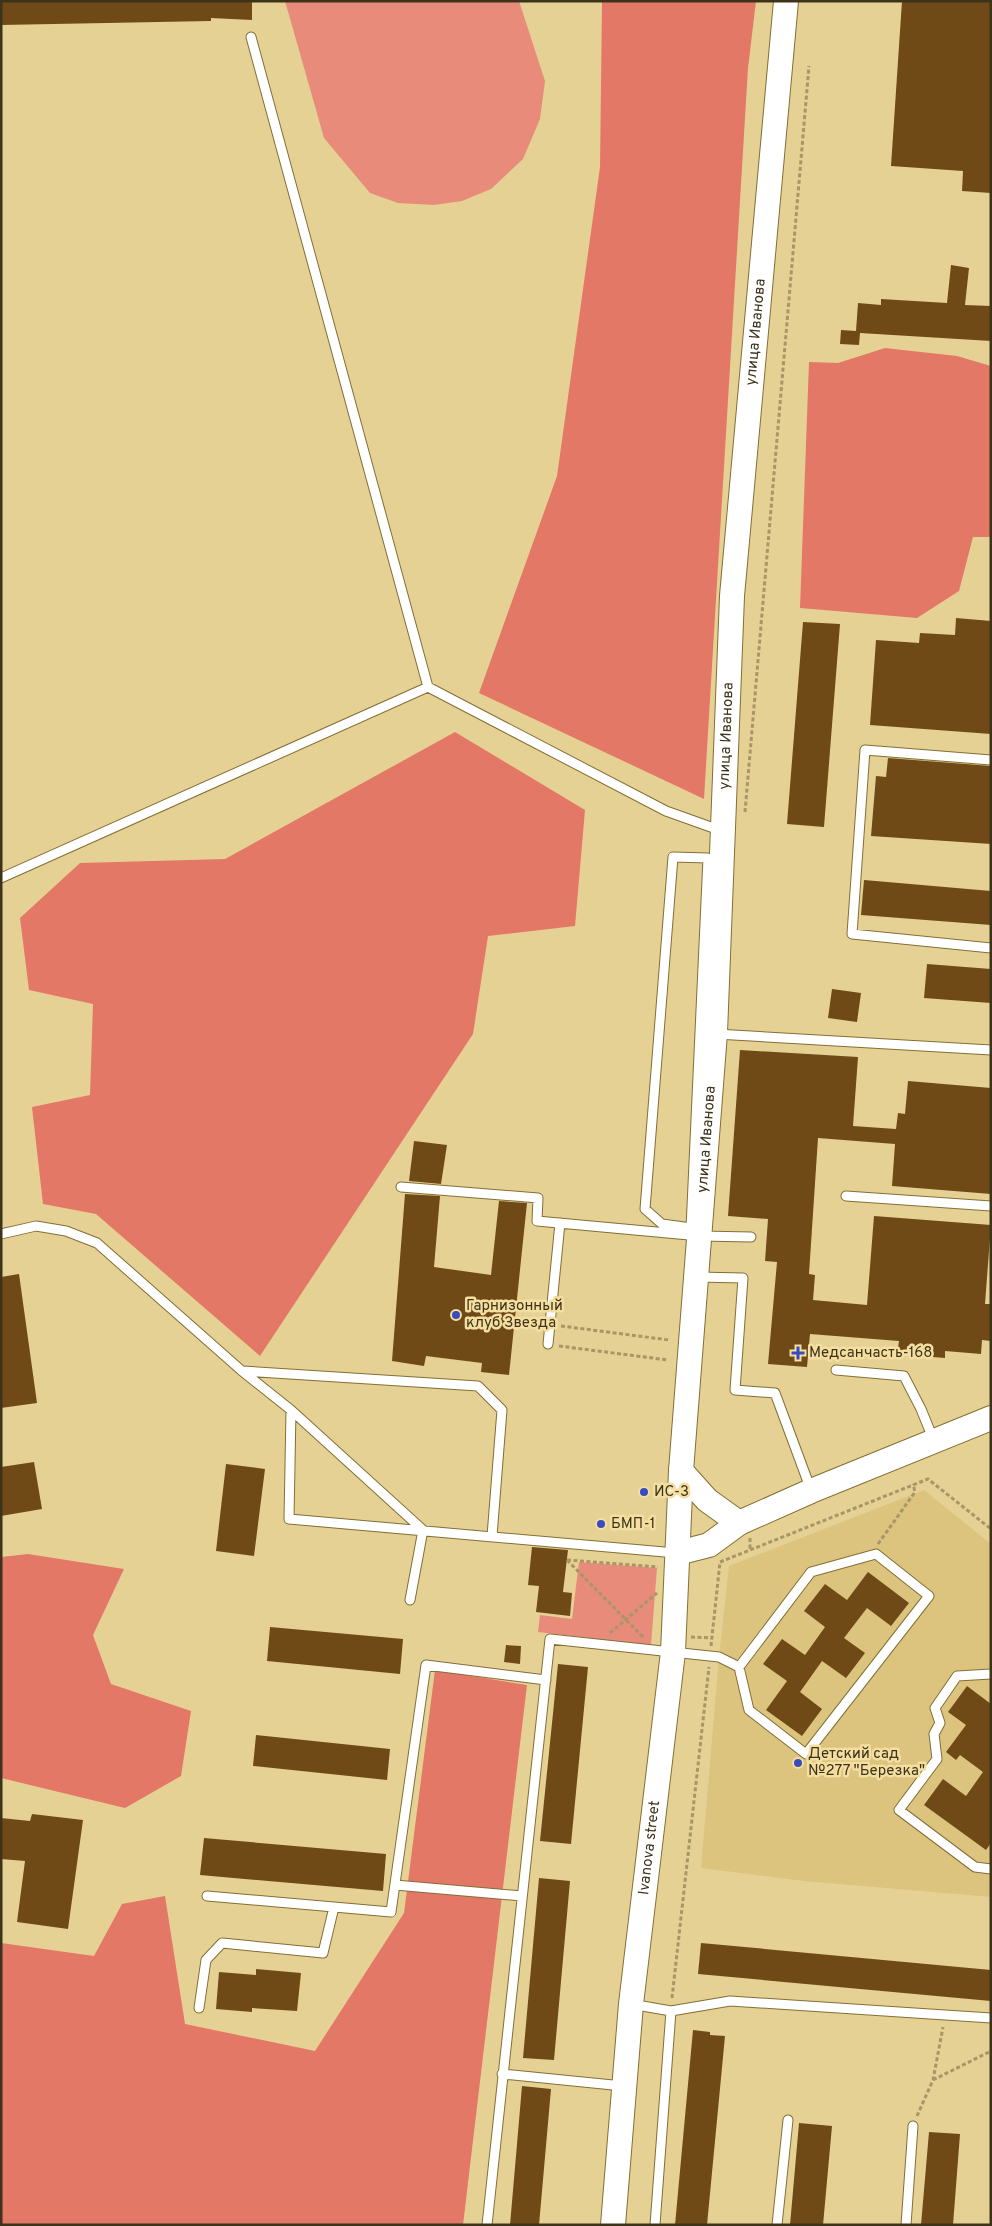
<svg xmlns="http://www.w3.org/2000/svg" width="992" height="2226" viewBox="0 0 992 2226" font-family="Overpass,sans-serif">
<rect width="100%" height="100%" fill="#e6d194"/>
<path fill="#dcc47f" d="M924,1490L991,1544V1897L804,1881L701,1868L719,1657L729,1566Z"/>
<path fill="#e88b7b" d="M285,1H519L545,81L540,119L523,159L491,189L462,201L434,205L398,203L370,193L324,138Z
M579,1562L657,1568L651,1645L538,1632L540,1615L572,1619Z"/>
<path fill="#e47866" d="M602,1H756L748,68L704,799L479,693L557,476L600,167Z
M885,348L957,356L991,366V537H973L959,591L917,618L800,608L809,362L838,363Z
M455,732L585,810L575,926L488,936L473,1034L260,1356L96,1214L43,1204L32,1107L90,1095L93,1004L29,990L20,918L80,863L225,859Z
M28,1554L124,1569L93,1635L111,1684L191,1711L181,1776L125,1808L1,1778V1557Z
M435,1670L527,1685L463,2225H1V1943L94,1956L122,1904L165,1896L185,2024L315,2051L404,1913Z"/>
<path fill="#6f4a17" d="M1,1H252V20L211,18V21L1,25Z
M902,1H991V193L962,191L963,171L891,166Z
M951,265L969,268L965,305L991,306V341L860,333L859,345L840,344L841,330L856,331L858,303L881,305V299L947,303Z
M956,618L991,621V734L870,725L876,640L919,643L920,633L955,635Z
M803,622L840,624L824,827L787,824Z
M888,758L991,766V844L871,836L876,776L886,777Z
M864,880L991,891V925L861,915Z
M927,964L991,969V1003L924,998Z
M832,989L861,993L857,1022L828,1018Z
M740,1050L858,1057L853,1126L896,1129L898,1113L905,1114L908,1081L991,1088V1194L892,1186L895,1144L818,1138L809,1274L815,1275L813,1300L867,1305L874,1216L991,1225L985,1304H991V1341L982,1340L981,1354L945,1351V1358L897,1354L899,1341L810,1334L807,1367L768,1364L777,1262L765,1261L768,1219L728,1216Z
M414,1141L447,1145L441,1184L409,1181Z
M405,1194L440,1196L434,1267L491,1275L499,1201L527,1203L509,1375L481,1372L482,1363L426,1356L424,1366L392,1361Z
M19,1274L37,1403L1,1408V1277Z
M34,1462L42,1509L1,1516V1467Z
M226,1464L265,1469L254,1556L216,1551Z
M532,1547L568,1550L563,1592L572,1593L570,1616L536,1612L539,1586L528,1585Z
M868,1572L909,1603L891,1626L867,1608L844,1638L865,1653L846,1678L822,1661L800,1692L822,1709L802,1736L766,1710L787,1681L763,1664L782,1639L805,1655L825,1627L804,1611L825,1584L847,1600Z
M270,1627L403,1639L400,1674L267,1661Z
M506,1645L521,1646L520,1664L504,1662Z
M558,1664L588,1667L571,1844L540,1841Z
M967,1686L991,1704V1843L986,1850L924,1805L943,1779L966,1796L983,1772L960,1755L956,1760L946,1752L966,1725L948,1712Z
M256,1735L390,1749L387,1780L253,1766Z
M32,1814L83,1820L68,1929L17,1922L25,1861L1,1859V1818L30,1821Z
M204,1838L386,1854L383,1891L200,1875Z
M539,1878L570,1881L554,2060L523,2058Z
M701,1943L991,1970V2001L698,1974Z
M256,1969L301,1973L297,2011L252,2008V2012L216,2009L219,1972L256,1975Z
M693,2030L710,2032V2035L725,2036L707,2225H675Z
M522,2086L551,2089L539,2225H510Z
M799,2123L832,2126L823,2225H790Z
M929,2132L960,2134L953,2225H921Z"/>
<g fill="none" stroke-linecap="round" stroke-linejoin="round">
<defs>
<path id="lane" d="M251,37L428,687L666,811L722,831
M991,760L865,750L852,934L991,948
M673,857L708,858L691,1228L662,1224L645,1209Z
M1,878L428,687
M716,1034L991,1050
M401,1187L538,1198L537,1221L700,1236L751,1237
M846,1196L991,1206
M1,1234L36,1226L66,1231L97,1243L242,1371L291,1410L289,1519L676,1553
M697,1277L743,1278L735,1390L775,1393L811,1490
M548,1344L560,1223
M836,1370L904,1376L921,1409L934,1441
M243,1371L478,1386L502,1410L492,1536
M291,1410L423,1530L410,1600
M876,1554L929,1596L806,1754L749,1710L739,1667L811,1572Z
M991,1674L957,1676L935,1708L940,1723L934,1734L937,1759L899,1810L975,1867L991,1869
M395,1885L522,1896
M207,1896L391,1912L426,1665L546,1680
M631,2004L671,2011L730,2001L991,2018
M199,2008L206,1960L222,1943L323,1953L334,1907
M502,2074L623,2086
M487,2225L550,1639L719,1657L739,1667
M655,2225L671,2011
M777,2225L788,2120
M906,2225L913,2126"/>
<g id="secondary">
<path d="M681,1471L707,1500L739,1523"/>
<path d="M678,1553L709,1545L739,1523L811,1491L991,1418"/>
<path id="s1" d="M613,2225L631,2004L673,1652L681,1471L715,1033L732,596L786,1"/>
</g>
</defs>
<use href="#lane" stroke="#836f34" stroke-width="11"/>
<use href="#secondary" stroke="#836f34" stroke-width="26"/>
<path stroke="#a79666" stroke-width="3" stroke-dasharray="4 2.5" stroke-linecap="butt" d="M745,812L809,66
M561,1326L669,1340
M559,1346L668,1360
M750,1538V1550
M878,1544L915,1492L913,1484
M567,1560L643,1637
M567,1560L658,1567
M610,1633L657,1593
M691,1637L712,1638
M711,1646L720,1562L928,1479L991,1529
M672,1998L709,1667
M933,2080L991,2051
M917,2116L933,2080L943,2027"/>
<use href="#lane" stroke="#fff" stroke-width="9"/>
<use href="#secondary" stroke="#fff" stroke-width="24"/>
</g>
<g fill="#384cbe" stroke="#f4dea0" stroke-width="2">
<circle cx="456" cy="1315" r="5"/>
<path d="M795.5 1345.5h5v5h5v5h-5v5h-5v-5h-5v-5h5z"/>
<circle cx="644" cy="1492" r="5"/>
<circle cx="601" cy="1524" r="5"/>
<circle cx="798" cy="1763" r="5"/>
</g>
<g text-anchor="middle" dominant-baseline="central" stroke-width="5" stroke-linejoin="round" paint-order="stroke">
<g font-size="15" fill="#3c331a" stroke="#f4dea0">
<text stroke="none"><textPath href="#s1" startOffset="1899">улица Иванова</textPath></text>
<text stroke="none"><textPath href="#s1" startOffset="1494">улица Иванова</textPath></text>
<text stroke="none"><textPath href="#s1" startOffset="1090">улица Иванова</textPath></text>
<text stroke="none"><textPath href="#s1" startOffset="379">Ivanova street</textPath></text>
</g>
<g font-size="15" fill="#3c331a" stroke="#f4dea0" text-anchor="start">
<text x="466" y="1306">Гарнизонный<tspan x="466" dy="17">клуб Звезда</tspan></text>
<text x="809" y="1353">Медсанчасть-168</text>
<text x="654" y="1492">ИС-3</text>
<text x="611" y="1524">БМП-1</text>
<text x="808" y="1754">Детский сад<tspan x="808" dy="17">№277 "Березка"</tspan></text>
</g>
</g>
<rect width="992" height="2226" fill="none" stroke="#3c331a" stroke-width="5"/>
</svg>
